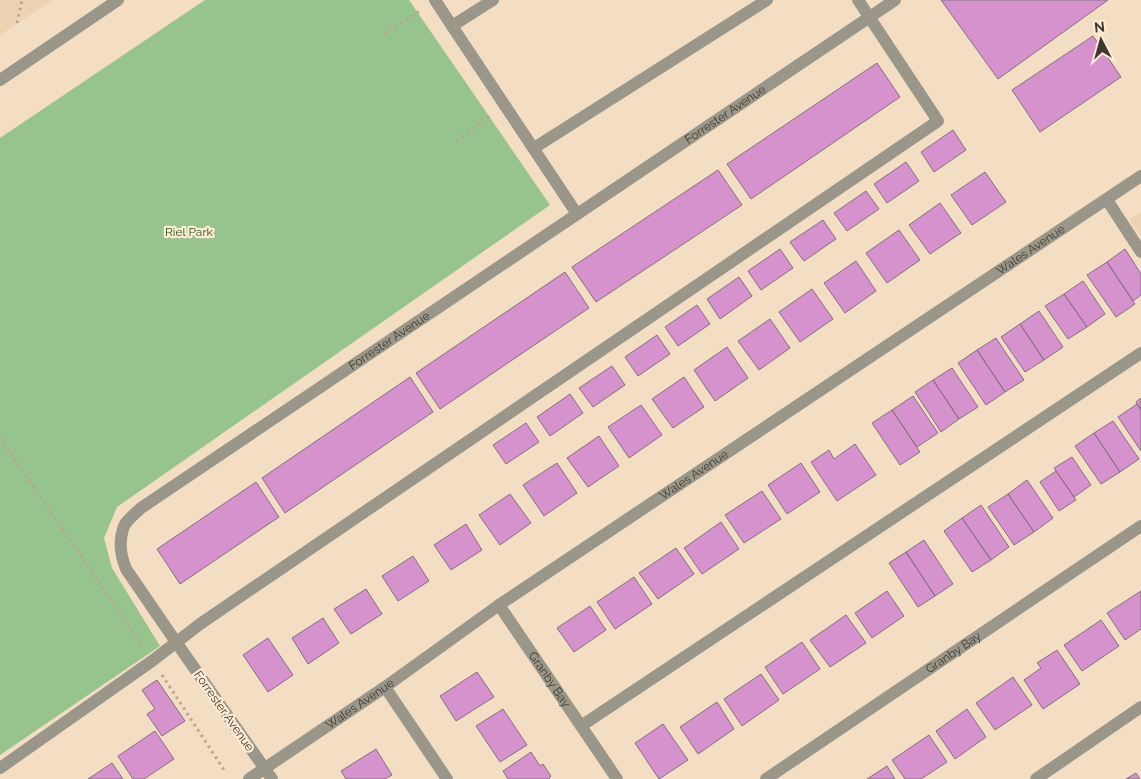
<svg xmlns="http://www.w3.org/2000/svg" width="1141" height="779" viewBox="0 0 1141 779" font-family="Raleway,sans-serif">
<rect width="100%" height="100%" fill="#f3dec3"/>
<path fill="#edd3b2" d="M0,0H52L0,35Z
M1141,212V237L1129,220Z"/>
<path fill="#97c38d" d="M205,0H409L550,205L117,507L104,538L112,568L160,646L0,755V138Z"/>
<path fill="#d592cc" stroke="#866e82" d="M941,0H1108L998,79Z
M1093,36L1121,77L1040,132L1012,90Z
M877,63L900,97L751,199L727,164Z
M953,130L966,150L934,172L921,152Z
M906,162L919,181L887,203L874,184Z
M718,170L742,205L596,302L572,267Z
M985,172L1006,202L972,225L951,195Z
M866,191L879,209L847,231L834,213Z
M940,203L961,233L930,254L909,225Z
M823,220L836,239L804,261L790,242Z
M899,230L920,260L887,283L866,253Z
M780,249L793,268L761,290L748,271Z
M1125,249L1141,274V295L1133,301L1107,262Z
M856,261L876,291L845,313L824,283Z
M1107,262L1135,304L1116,317L1087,275Z
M565,272L589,308L440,409L416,373Z
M739,277L752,296L720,319L707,299Z
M1083,281L1105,314L1087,327L1064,294Z
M812,289L833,319L800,342L779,312Z
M1064,294L1087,327L1068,339L1045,306Z
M697,305L710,324L678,346L665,327Z
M1039,311L1063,347L1044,360L1020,324Z
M770,319L790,348L759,370L738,341Z
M1020,324L1044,360L1025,372L1001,337Z
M657,335L670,354L638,376L625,357Z
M996,338L1024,380L1005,392L977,350Z
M727,347L748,378L715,401L694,370Z
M977,350L1005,392L986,405L958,363Z
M612,366L625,385L593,407L579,388Z
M952,368L978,407L959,419L933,380Z
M410,377L433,412L285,513L262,478Z
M684,377L704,407L673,428L652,399Z
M933,380L959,419L941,432L915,392Z
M570,394L583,413L550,436L537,417Z
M913,396L938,433L917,447L892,410Z
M1141,398V410L1136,402Z
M1137,404L1141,410V451L1118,417Z
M641,405L662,435L629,458L608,427Z
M892,410L920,452L900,465L872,423Z
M1113,421L1139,459L1120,472L1094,433Z
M526,423L539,442L506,464L493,445Z
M1094,433L1120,472L1101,484L1075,446Z
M599,436L619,466L588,487L567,458Z
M855,444L876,475L837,501L811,462L829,450L834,459Z
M1072,457L1091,485L1074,497L1054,468Z
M557,463L577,493L544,516L523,485Z
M801,463L820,492L787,514L768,485Z
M1056,471L1076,500L1059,511L1040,482Z
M1027,480L1053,518L1034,532L1008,494Z
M256,482L279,517L180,584L157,549Z
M762,491L781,519L744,543L725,515Z
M510,494L531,523L500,545L479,515Z
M1008,494L1034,532L1014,545L988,507Z
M981,505L1009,547L991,560L962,518Z
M962,518L991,560L972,572L944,531Z
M721,522L739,549L702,574L684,548Z
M466,524L482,550L451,570L434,545Z
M924,540L953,584L935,596L906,552Z
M676,548L694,574L658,599L639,573Z
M906,552L935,596L918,607L889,563Z
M413,556L429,581L398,601L382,576Z
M634,577L652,604L615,629L597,602Z
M366,589L382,614L351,634L334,609Z
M887,591L904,616L872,638L855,613Z
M1141,591V629L1125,640L1107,613Z
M590,606L606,630L574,652L557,628Z
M846,615L866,643L830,667L810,640Z
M323,618L339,643L308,664L292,638Z
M1101,620L1119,646L1082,671L1064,645Z
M268,638L293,675L268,692L243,655Z
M802,642L820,669L783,694L765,667Z
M1057,650L1080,684L1043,709L1024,680L1041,668L1037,663Z
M477,672L494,697L456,721L440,696Z
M761,674L779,700L742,726L724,699Z
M1013,677L1032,705L995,730L976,703Z
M157,680L185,721L162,736L147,714L155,709L142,690Z
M717,702L734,729L698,754L680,727Z
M503,709L527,745L500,762L476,726Z
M967,709L986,737L955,759L936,731Z
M663,724L688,760L659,779L635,743Z
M155,731L174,759L144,779H133L118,756Z
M929,735L947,762L921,779H905L892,760Z
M376,749L392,775L385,779H346L341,771Z
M531,752L540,766L543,764L551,776L549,778V779H508L503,771Z
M112,763L123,779H88Z
M887,766L895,779H867Z
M1136,773L1140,779H1126Z"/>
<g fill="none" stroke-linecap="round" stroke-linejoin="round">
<path stroke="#b7a691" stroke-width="3" stroke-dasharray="2.5 4" stroke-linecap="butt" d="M17,23L22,0
M384,34L420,11
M456,141L491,115
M0,437L142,646
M162,675L226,773"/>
<g stroke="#9a978a" stroke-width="12">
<path d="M435,0L452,26L493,0"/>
<path d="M452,26L577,214"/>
<path d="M0,80L118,0"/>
<path d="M534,148L767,0"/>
<path d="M1107,200L1141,252"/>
<path id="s1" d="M499,605L617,779"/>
<path d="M385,687L447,779"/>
<path d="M581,726L1141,353"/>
<path d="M0,768L152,661L200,624L938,121L858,0"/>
<path id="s2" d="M249,779L385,687L499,605L1141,176"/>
<path id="s3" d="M272,779L176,642L126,569C121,557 119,542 123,529C125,521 135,514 141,508L895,0"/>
<path id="s4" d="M766,779L1141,526"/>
<path d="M1036,779L1141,707"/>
</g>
</g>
<g text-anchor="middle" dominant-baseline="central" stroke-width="4.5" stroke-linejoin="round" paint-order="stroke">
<g font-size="12" fill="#40382d" stroke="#fdebd6">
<text stroke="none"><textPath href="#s3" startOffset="1029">Forrester Avenue</textPath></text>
<text stroke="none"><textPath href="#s2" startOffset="944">Wales Avenue</textPath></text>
<text stroke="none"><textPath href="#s3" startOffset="624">Forrester Avenue</textPath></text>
<text stroke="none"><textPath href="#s2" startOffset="539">Wales Avenue</textPath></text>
<text stroke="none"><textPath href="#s4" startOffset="226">Granby Bay</textPath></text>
<text stroke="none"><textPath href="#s1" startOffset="90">Granby Bay</textPath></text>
<text stroke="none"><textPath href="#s2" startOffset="134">Wales Avenue</textPath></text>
<text transform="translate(224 711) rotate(55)">Forrester Avenue</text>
</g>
<g font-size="12" fill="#245814" stroke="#fdebd6">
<text x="189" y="232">Riel Park</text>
</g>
</g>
<g transform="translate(1101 40) rotate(354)" stroke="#fdebd6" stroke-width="4" paint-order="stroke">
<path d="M0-4L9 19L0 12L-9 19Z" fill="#40382d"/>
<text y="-8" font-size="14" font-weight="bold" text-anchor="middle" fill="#40382d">N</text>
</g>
</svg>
